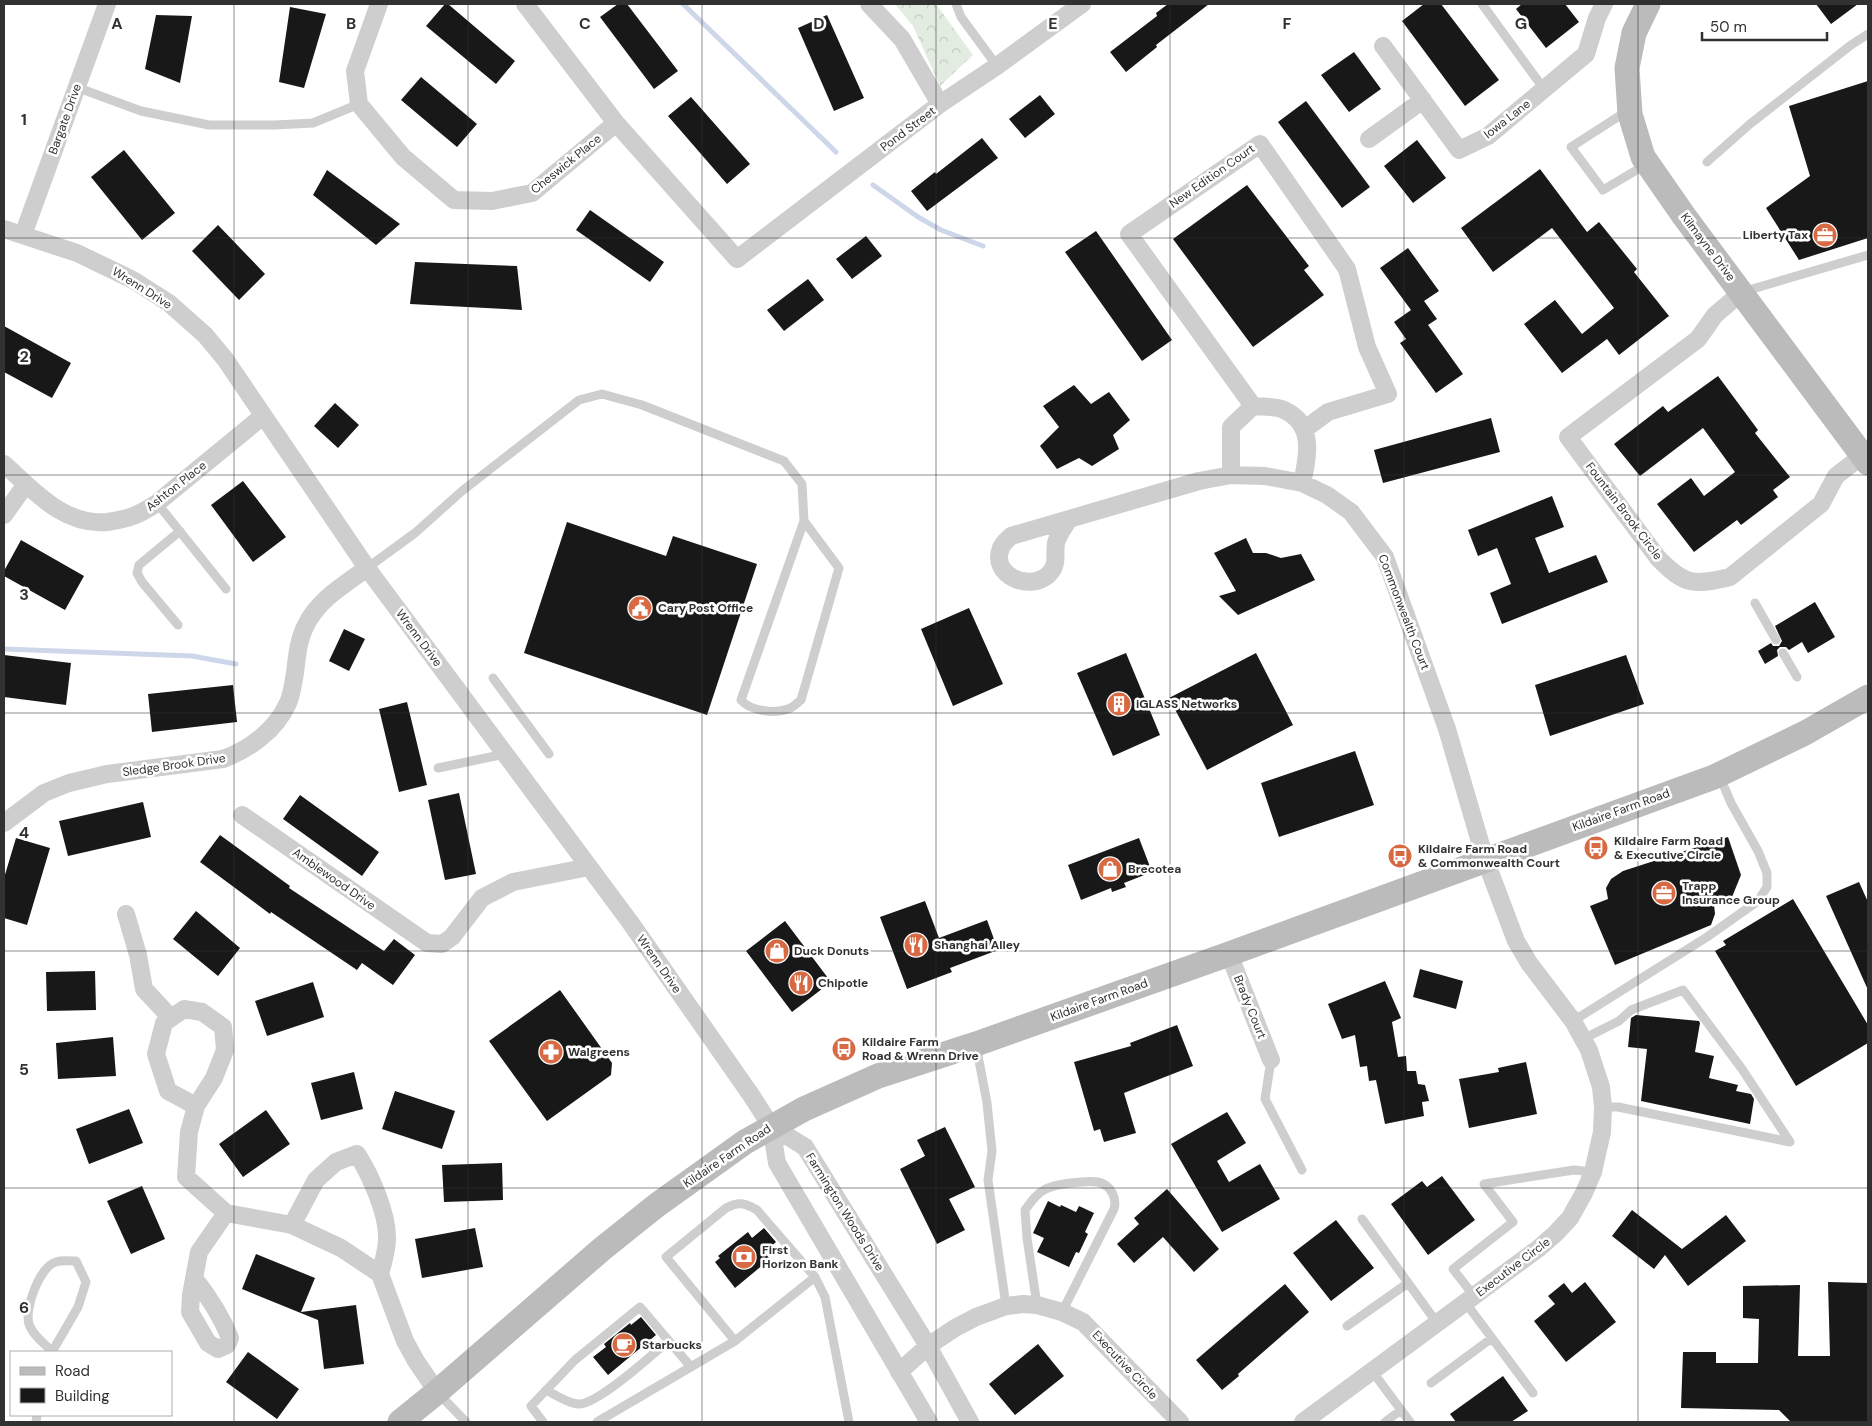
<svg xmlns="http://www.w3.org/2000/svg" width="1872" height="1426" viewBox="0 0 1872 1426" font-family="'DM Sans',sans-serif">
<defs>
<pattern id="forest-crowns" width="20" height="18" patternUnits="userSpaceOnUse" patternTransform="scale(1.25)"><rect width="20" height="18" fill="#e3ece0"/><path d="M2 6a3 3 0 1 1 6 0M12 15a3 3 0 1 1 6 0" fill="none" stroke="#c3cbc1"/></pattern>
</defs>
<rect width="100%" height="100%" fill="#fff"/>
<path fill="url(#forest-crowns)" d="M895,4H936L973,55L940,86L913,26Z"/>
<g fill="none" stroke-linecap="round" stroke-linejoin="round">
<path stroke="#ced6ea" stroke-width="5" d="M683,4L836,152
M873,185L918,217L941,230L983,246
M4,649L192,656L236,664"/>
</g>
<path fill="#181818" d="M445,4H448L515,61L496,84L426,26Z
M618,4H627L678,71L654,89L600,17Z
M1168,4H1209L1156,45L1157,47L1126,72L1110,52L1157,16L1156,13Z
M1424,4H1441L1499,80L1465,106L1402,21Z
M1522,4H1565L1579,22L1546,48L1516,9Z
M1816,4H1858L1831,24Z
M290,7L326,14L304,88L279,82Z
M156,15L192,16L180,83L145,69Z
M827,15L864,98L834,111L798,28Z
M1354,52L1381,89L1349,112L1321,75Z
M421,77L477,124L457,147L401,100Z
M1868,81V238L1799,260L1766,208L1810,176L1789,106Z
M1040,95L1055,114L1025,138L1009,119Z
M691,97L750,164L727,184L668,116Z
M1306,101L1370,187L1342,208L1278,122Z
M982,138L998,158L927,211L911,191L935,172L936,174Z
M1417,140L1446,178L1413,203L1384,166Z
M124,150L175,213L142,240L91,177Z
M1540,169L1587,232L1599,222L1637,269L1634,272L1669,316L1619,355L1607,339L1562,373L1524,324L1555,300L1582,334L1614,308L1552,228L1493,272L1461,228Z
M327,170L400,224L376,245L313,195Z
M1247,185L1309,266L1304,270L1324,295L1253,347L1173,239Z
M590,210L664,262L650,282L576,230Z
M218,225L265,274L239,300L192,251Z
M1096,231L1172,340L1142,361L1065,252Z
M866,236L882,256L852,279L836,259Z
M1408,248L1439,291L1424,301L1437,319L1428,325L1463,374L1436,393L1400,343L1406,339L1394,322L1411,310L1380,268Z
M415,262L517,266L522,310L410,304Z
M808,279L824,300L784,331L767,310Z
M4,326L71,363L52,398L4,372Z
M1718,376L1758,430L1755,433L1790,477L1773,490L1778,497L1741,525L1737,520L1694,552L1657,504L1691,478L1704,496L1735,472L1703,428L1640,476L1614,444L1663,406L1668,412Z
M1074,385L1091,404L1109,392L1130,420L1113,435L1119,449L1092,466L1079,458L1057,469L1040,446L1059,427L1043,406Z
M335,403L359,425L338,448L314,426Z
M1491,418L1500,452L1383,483L1374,450Z
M243,481L286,537L253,562L211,505Z
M1552,496L1564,527L1535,538L1549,573L1596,555L1608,582L1502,624L1490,593L1511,584L1497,548L1478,556L1468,530Z
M567,522L666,556L673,536L757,564L707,715L524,653Z
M1246,538L1253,553H1266L1281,558L1301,554L1315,580L1238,615L1219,596L1236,591L1214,553Z
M21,540L84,576L65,610L4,576V571Z
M1815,602L1835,637L1808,653L1802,642L1789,650L1786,647H1780L1777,650L1778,656L1765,664L1758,651L1771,643L1773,646H1779L1782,641L1775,626Z
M969,608L1003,684L953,706L921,629Z
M344,629L365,639L349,671L329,661Z
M1126,653L1160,735L1113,756L1077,673Z
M1256,653L1293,725L1207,770L1169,698Z
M4,655L71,663L66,705L4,697Z
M1626,655L1644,704L1550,736L1535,685Z
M233,685L237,722L152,732L148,694Z
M407,702L427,785L399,792L379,709Z
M1355,751L1374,805L1279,837L1261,783Z
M459,793L476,874L445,880L428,800Z
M300,795L379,852L362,876L283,819Z
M143,802L151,837L68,856L59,821Z
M220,835L290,886L289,888L384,951L394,939L415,955L393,985L362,963L357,970L271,912L270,914L200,862Z
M1728,837L1741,875L1732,897L1714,904L1715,914L1711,925L1615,965L1590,906L1608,899L1606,888L1611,879L1623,871Z
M16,838L50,848L27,925L4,918V878Z
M1139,838L1152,872L1124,883L1126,887L1112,892L1111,888L1081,900L1068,865Z
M1859,882L1868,902V990L1826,896Z
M1793,899L1868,1025V1043L1796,1086L1715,951L1726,945L1723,941Z
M925,901L939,938L987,920L998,950L950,968L952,972L907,989L880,917Z
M196,911L240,948L218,976L173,939Z
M785,921L831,982L792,1012L746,951Z
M1420,969L1463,981L1456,1009L1413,997Z
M95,971L96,1010L47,1011L46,972Z
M1385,981L1401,1018L1392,1022L1398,1057L1406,1056L1407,1071H1416L1418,1084L1425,1085L1429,1101L1422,1102L1424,1116L1385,1124L1376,1080L1369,1081L1367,1066L1360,1067L1355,1035L1342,1039L1328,1004Z
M313,982L324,1017L267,1036L255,1001Z
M560,990L612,1063L611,1075L547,1121L489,1041Z
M1636,1015L1699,1021L1700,1023L1695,1052L1714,1056L1709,1078L1738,1085L1736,1091L1751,1094L1754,1099L1750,1124L1641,1101L1647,1049L1628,1047L1631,1018Z
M1177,1025L1193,1066L1124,1093L1136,1133L1104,1142L1100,1129L1094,1131L1074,1062L1131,1046L1130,1043Z
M113,1037L116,1076L58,1079L56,1043Z
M1526,1062L1537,1114L1469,1128L1459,1079L1499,1072L1498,1068Z
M354,1072L363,1109L321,1120L311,1083Z
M395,1091L455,1111L442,1149L382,1129Z
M129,1109L143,1143L89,1164L76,1129Z
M266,1110L290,1144L243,1177L219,1144Z
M1227,1112L1246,1143L1217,1161L1229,1182L1260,1164L1280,1199L1222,1232L1171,1144Z
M945,1127L975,1187L949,1199L965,1230L937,1244L900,1169L925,1156L917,1140Z
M502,1163L503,1200L444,1202L442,1165Z
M1442,1176L1475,1220L1428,1255L1391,1204L1422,1181L1427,1187Z
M142,1186L165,1239L131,1254L107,1201Z
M1167,1189L1219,1249L1194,1272L1163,1237L1134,1263L1117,1244L1139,1224L1134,1218Z
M1048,1201L1060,1207L1061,1205L1076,1212L1079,1206L1094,1213L1085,1232L1088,1234L1079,1253L1076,1252L1069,1267L1037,1252L1044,1238L1033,1233Z
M1632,1210L1682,1249L1726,1215L1746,1241L1688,1286L1665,1255L1654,1269L1612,1236Z
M1336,1220L1374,1268L1331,1301L1293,1253Z
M475,1228L483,1267L422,1278L415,1239Z
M764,1228L776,1242L764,1252L770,1259L735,1288L715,1262L720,1258L718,1256L748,1232L752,1238Z
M256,1254L315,1278L301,1312L356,1305L364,1364L324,1369L318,1320L242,1289Z
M1585,1282L1616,1322L1566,1362L1534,1321L1555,1304L1548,1296L1564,1283L1572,1293Z
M1828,1282L1868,1283V1422H1791L1779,1410L1681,1408L1683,1352H1716V1363H1758L1759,1319L1743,1318V1286L1800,1285L1798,1356H1830Z
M1285,1284L1309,1312L1238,1374L1239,1376L1222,1390L1196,1360Z
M641,1317L656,1335L608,1375L593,1357L606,1347L604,1344L630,1323L631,1325Z
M1038,1344L1064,1376L1015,1415L989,1384Z
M248,1352L299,1389L277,1419L226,1382Z
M1503,1376L1528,1411L1511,1422H1456L1450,1414Z"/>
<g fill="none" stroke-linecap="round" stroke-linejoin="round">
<path stroke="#cecece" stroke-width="9" d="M956,4L961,17L997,66
M1482,4L1544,89
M76,87L141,111L209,125H275L313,123L359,104
M1627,111L1571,147L1603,190L1645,165
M1707,162L1750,124L1851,45L1868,34
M1742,292L1868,255
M157,503L226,589
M367,568L415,533L462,491L579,400L602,394L642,405L784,461L802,484L804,521L839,568L801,700C797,703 793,708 788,709C775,714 750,711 741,700L804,521
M1755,603L1776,640
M178,625L142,582L137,573L139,565L180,531
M1783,653L1797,677
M493,678L549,754
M438,768L505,754
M1573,1021L1707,937L1758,901L1767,887V873L1758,851L1731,803L1720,777
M1583,1039L1619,1021L1631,1010L1683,990L1742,1069L1790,1142L1618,1107H1603
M976,1045L987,1103L992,1151L988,1180L1006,1306
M1271,1060L1265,1099L1302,1170
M1362,1219L1437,1323
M1474,1296L1453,1269L1513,1222L1484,1184L1574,1170L1593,1172
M1465,1302L1533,1393
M1037,1305L1027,1238L1025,1210C1031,1202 1036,1194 1044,1190C1053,1184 1087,1180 1098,1182C1111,1185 1117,1198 1114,1209L1062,1312
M1347,1326L1408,1283
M735,1341L666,1257L726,1208C739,1201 745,1203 757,1210L815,1277L825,1297L849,1422
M52,1352L78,1307L86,1282L76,1261C70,1261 62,1260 56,1262C40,1266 24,1309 29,1324C32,1334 44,1344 52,1351
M1372,1371L1410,1422
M1431,1383L1492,1338
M546,1390C556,1395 567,1403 578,1404C597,1405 652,1355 668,1341
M437,1392L466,1422
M36,1422L37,1415
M543,1422L531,1406L575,1360L640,1307L691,1367
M597,1422L735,1341L815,1277
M1385,1422L1401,1410"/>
<path stroke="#cecece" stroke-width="18" d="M379,4L355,71L359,104L403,157L454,200L492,201L532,193L616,123
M525,4L616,123L737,259L940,104L997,66L1082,4
M869,4L902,39L940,104
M1383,46L1459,150L1488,136L1586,54L1597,18L1604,4
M1369,139L1423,100
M4,229L77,253L133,280L169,303L205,335L225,359L367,568L630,922L751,1095L771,1126L777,1163L929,1422
M23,235L107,4
M1742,292L1715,315L1698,339L1568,437L1658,558C1684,585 1694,586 1730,577L1821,504L1836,476L1863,455
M1253,406L1129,234L1260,144L1347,269L1367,347L1388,394L1328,412L1305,429
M4,464C34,491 64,526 107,522C129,519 139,515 157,503L263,416
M1231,475V427L1253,406C1263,407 1276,406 1284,410C1315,424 1308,456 1302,483
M4,515L26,484
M1069,519C1065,526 1058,535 1056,543C1054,555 1059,565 1048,575C1029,592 990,575 1001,548C1003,543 1008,539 1011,536L1199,481L1231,475L1265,476L1302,483L1327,495L1351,512L1385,557L1447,729L1485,859L1516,941L1529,963L1573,1021L1589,1050L1601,1087L1603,1107L1602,1132L1593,1172L1584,1193L1570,1218L1555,1234L1539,1248L1303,1422
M242,815L427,943L442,944L452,937L482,898L513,882L589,867
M4,823L44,793L69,783L107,774L223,759C250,749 276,730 288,703C292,694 293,683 295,673C297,657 298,640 306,625C319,599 344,585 367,568
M126,914L138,955L144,989L171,1018
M1229,954L1271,1060
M196,1106L168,1091L156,1054L164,1023L184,1009L202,1012L223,1027L225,1050L214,1078L196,1106L189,1132L186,1177L226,1213L292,1225L341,1248L380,1274L405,1341L416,1361L437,1392
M771,1126L805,1147L928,1346L970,1422
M292,1225L316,1180L336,1162L357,1154C370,1174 388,1214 387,1239C387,1250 383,1263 380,1274
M194,1278C209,1297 221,1315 230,1338L227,1345L218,1349L208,1343L190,1312L191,1295L199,1252L226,1213
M899,1372L928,1346L955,1328L976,1317L1006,1306L1023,1304L1037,1305L1062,1312L1083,1322L1180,1422"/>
<path stroke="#bbb" stroke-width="25" d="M1648,4L1634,33L1627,68L1630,114L1643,157L1684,216L1868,463
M400,1422L437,1392L602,1249L657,1205L745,1142L804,1109L878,1076L976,1044L1229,954L1714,777L1805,733L1868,697"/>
</g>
<path fill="none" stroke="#313131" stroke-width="1" stroke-opacity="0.55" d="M234,4V1422M468,4V1422M702,4V1422M936,4V1422M1170,4V1422M1404,4V1422M1638,4V1422M4,238H1868M4,475H1868M4,713H1868M4,951H1868M4,1188H1868"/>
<defs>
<symbol id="office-disc" viewBox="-11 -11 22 22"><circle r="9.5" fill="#d76943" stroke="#fff"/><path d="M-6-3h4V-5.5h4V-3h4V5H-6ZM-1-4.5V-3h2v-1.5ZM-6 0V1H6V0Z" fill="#fff"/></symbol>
<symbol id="civic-disc" viewBox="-11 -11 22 22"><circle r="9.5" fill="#d76943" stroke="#fff"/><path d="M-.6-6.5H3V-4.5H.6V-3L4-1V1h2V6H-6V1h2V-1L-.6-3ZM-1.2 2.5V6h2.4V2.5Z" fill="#fff"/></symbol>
<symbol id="building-disc" viewBox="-11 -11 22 22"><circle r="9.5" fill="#d76943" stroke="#fff"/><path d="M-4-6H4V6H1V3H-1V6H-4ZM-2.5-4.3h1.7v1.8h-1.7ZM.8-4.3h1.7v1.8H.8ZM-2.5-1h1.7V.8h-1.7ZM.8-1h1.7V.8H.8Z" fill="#fff"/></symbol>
<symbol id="bus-disc" viewBox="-11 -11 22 22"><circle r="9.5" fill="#d76943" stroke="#fff"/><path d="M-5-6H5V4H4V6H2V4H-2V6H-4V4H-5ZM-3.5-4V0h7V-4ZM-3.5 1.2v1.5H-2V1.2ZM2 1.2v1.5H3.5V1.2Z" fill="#fff"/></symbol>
<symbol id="shop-disc" viewBox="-11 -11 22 22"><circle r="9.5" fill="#d76943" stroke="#fff"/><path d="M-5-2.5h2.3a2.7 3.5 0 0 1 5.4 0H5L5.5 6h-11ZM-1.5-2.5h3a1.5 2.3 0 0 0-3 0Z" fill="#fff"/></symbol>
<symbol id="restaurant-disc" viewBox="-11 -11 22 22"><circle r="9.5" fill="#d76943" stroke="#fff"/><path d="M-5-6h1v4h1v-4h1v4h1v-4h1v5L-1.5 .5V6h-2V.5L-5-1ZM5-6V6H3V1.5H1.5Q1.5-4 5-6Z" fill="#fff"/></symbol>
<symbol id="pharmacy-disc" viewBox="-11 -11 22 22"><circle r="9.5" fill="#d76943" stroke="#fff"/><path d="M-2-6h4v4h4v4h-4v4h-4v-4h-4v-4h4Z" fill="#fff"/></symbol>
<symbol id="bank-disc" viewBox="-11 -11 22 22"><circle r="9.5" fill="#d76943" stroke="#fff"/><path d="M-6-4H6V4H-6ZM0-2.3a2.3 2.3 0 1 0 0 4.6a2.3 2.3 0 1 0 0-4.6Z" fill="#fff"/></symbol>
<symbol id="cafe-disc" viewBox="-11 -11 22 22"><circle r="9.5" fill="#d76943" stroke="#fff"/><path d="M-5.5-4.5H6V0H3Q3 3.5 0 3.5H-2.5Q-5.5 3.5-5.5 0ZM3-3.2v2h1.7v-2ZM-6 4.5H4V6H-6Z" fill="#fff"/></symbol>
</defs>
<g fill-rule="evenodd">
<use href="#office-disc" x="1811" y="221" width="28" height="28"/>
<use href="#civic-disc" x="626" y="594" width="28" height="28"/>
<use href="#building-disc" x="1105" y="690" width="28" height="28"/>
<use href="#bus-disc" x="1582" y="834" width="28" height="28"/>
<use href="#bus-disc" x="1386" y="842" width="28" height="28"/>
<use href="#shop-disc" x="1096" y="855" width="28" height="28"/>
<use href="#office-disc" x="1650" y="879" width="28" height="28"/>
<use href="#restaurant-disc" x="902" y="931" width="28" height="28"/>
<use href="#shop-disc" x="763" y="937" width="28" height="28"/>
<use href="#restaurant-disc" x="787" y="969" width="28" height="28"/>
<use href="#bus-disc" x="830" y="1035" width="28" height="28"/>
<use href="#pharmacy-disc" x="537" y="1038" width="28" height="28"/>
<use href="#bank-disc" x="730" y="1243" width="28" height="28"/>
<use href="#cafe-disc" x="610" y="1331" width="28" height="28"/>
</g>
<g text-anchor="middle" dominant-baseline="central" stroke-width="5" stroke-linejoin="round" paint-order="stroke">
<g font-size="12" fill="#313131" stroke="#fff">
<text transform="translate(65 119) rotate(-70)">Bargate Drive</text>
<text transform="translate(1507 119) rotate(-38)">Iowa Lane</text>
<text transform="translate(908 129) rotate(-37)">Pond Street</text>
<text transform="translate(566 164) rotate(-39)">Cheswick Place</text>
<text transform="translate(1212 176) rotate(-35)">New Edition Court</text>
<text transform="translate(1708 247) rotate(53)">Kilmayne Drive</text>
<text transform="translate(142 288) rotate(32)">Wrenn Drive</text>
<text transform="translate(176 486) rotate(-38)">Ashton Place</text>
<text transform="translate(1624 511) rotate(53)">Fountain Brook Circle</text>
<text transform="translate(1404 612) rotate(69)">Commonwealth Court</text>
<text transform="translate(419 638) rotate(53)">Wrenn Drive</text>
<text transform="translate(174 765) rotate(-8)">Sledge Brook Drive</text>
<text transform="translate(1621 810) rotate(-20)">Kildaire Farm Road</text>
<text transform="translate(334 879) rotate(35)">Amblewood Drive</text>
<text transform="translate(659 964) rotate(55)">Wrenn Drive</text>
<text transform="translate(1099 1000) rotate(-20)">Kildaire Farm Road</text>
<text transform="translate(1250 1007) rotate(68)">Brady Court</text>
<text transform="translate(727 1156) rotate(-34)">Kildaire Farm Road</text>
<text transform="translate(845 1212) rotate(58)">Farmington Woods Drive</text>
<text transform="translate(1513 1267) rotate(-37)">Executive Circle</text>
<text transform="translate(1125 1365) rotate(47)">Executive Circle</text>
</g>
<g font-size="12" font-weight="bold" fill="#313131" stroke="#fff" text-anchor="start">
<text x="1808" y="235" text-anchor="end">Liberty Tax</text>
<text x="658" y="608">Cary Post Office</text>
<text x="1136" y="704">iGLASS Networks</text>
<text x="1614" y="841">Kildaire Farm Road<tspan x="1614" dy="14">&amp; Executive Circle</tspan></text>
<text x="1418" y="849">Kildaire Farm Road<tspan x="1418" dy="14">&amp; Commonwealth Court</tspan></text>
<text x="1128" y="869">Brecotea</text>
<text x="1682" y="886">Trapp<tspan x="1682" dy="14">Insurance Group</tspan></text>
<text x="934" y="945">Shanghai Alley</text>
<text x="794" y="951">Duck Donuts</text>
<text x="818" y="983">Chipotle</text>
<text x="862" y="1042">Kildaire Farm<tspan x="862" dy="14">Road &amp; Wrenn Drive</tspan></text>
<text x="568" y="1052">Walgreens</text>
<text x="762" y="1250">First<tspan x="762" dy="14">Horizon Bank</tspan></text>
<text x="642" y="1345">Starbucks</text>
</g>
</g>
<g font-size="16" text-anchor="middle" font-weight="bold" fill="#313131" stroke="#fff" stroke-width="5" stroke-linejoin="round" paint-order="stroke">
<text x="117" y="29">A</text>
<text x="351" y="29">B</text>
<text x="585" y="29">C</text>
<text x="819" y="29">D</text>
<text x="1053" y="29">E</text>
<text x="1287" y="29">F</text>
<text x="1521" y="29">G</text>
<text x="24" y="125">1</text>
<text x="24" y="362">2</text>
<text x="24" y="600">3</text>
<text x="24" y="838">4</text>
<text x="24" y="1075">5</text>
<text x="24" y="1313">6</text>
</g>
<rect width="1872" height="1426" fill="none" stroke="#313131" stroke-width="10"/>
<rect x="10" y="1351" width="162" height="65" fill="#ffffff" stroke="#adadad"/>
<rect x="20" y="1367" width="25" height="8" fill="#bbbbbb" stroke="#adadad"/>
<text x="55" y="1376" font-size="15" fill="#313131">Road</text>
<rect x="20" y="1388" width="25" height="15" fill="#181818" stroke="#adadad"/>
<text x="55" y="1401" font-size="15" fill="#313131">Building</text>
<path d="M1702 32v8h125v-8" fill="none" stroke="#313131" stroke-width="2.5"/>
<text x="1710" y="32" font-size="15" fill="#313131" stroke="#ffffff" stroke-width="4" paint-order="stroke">50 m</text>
</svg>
